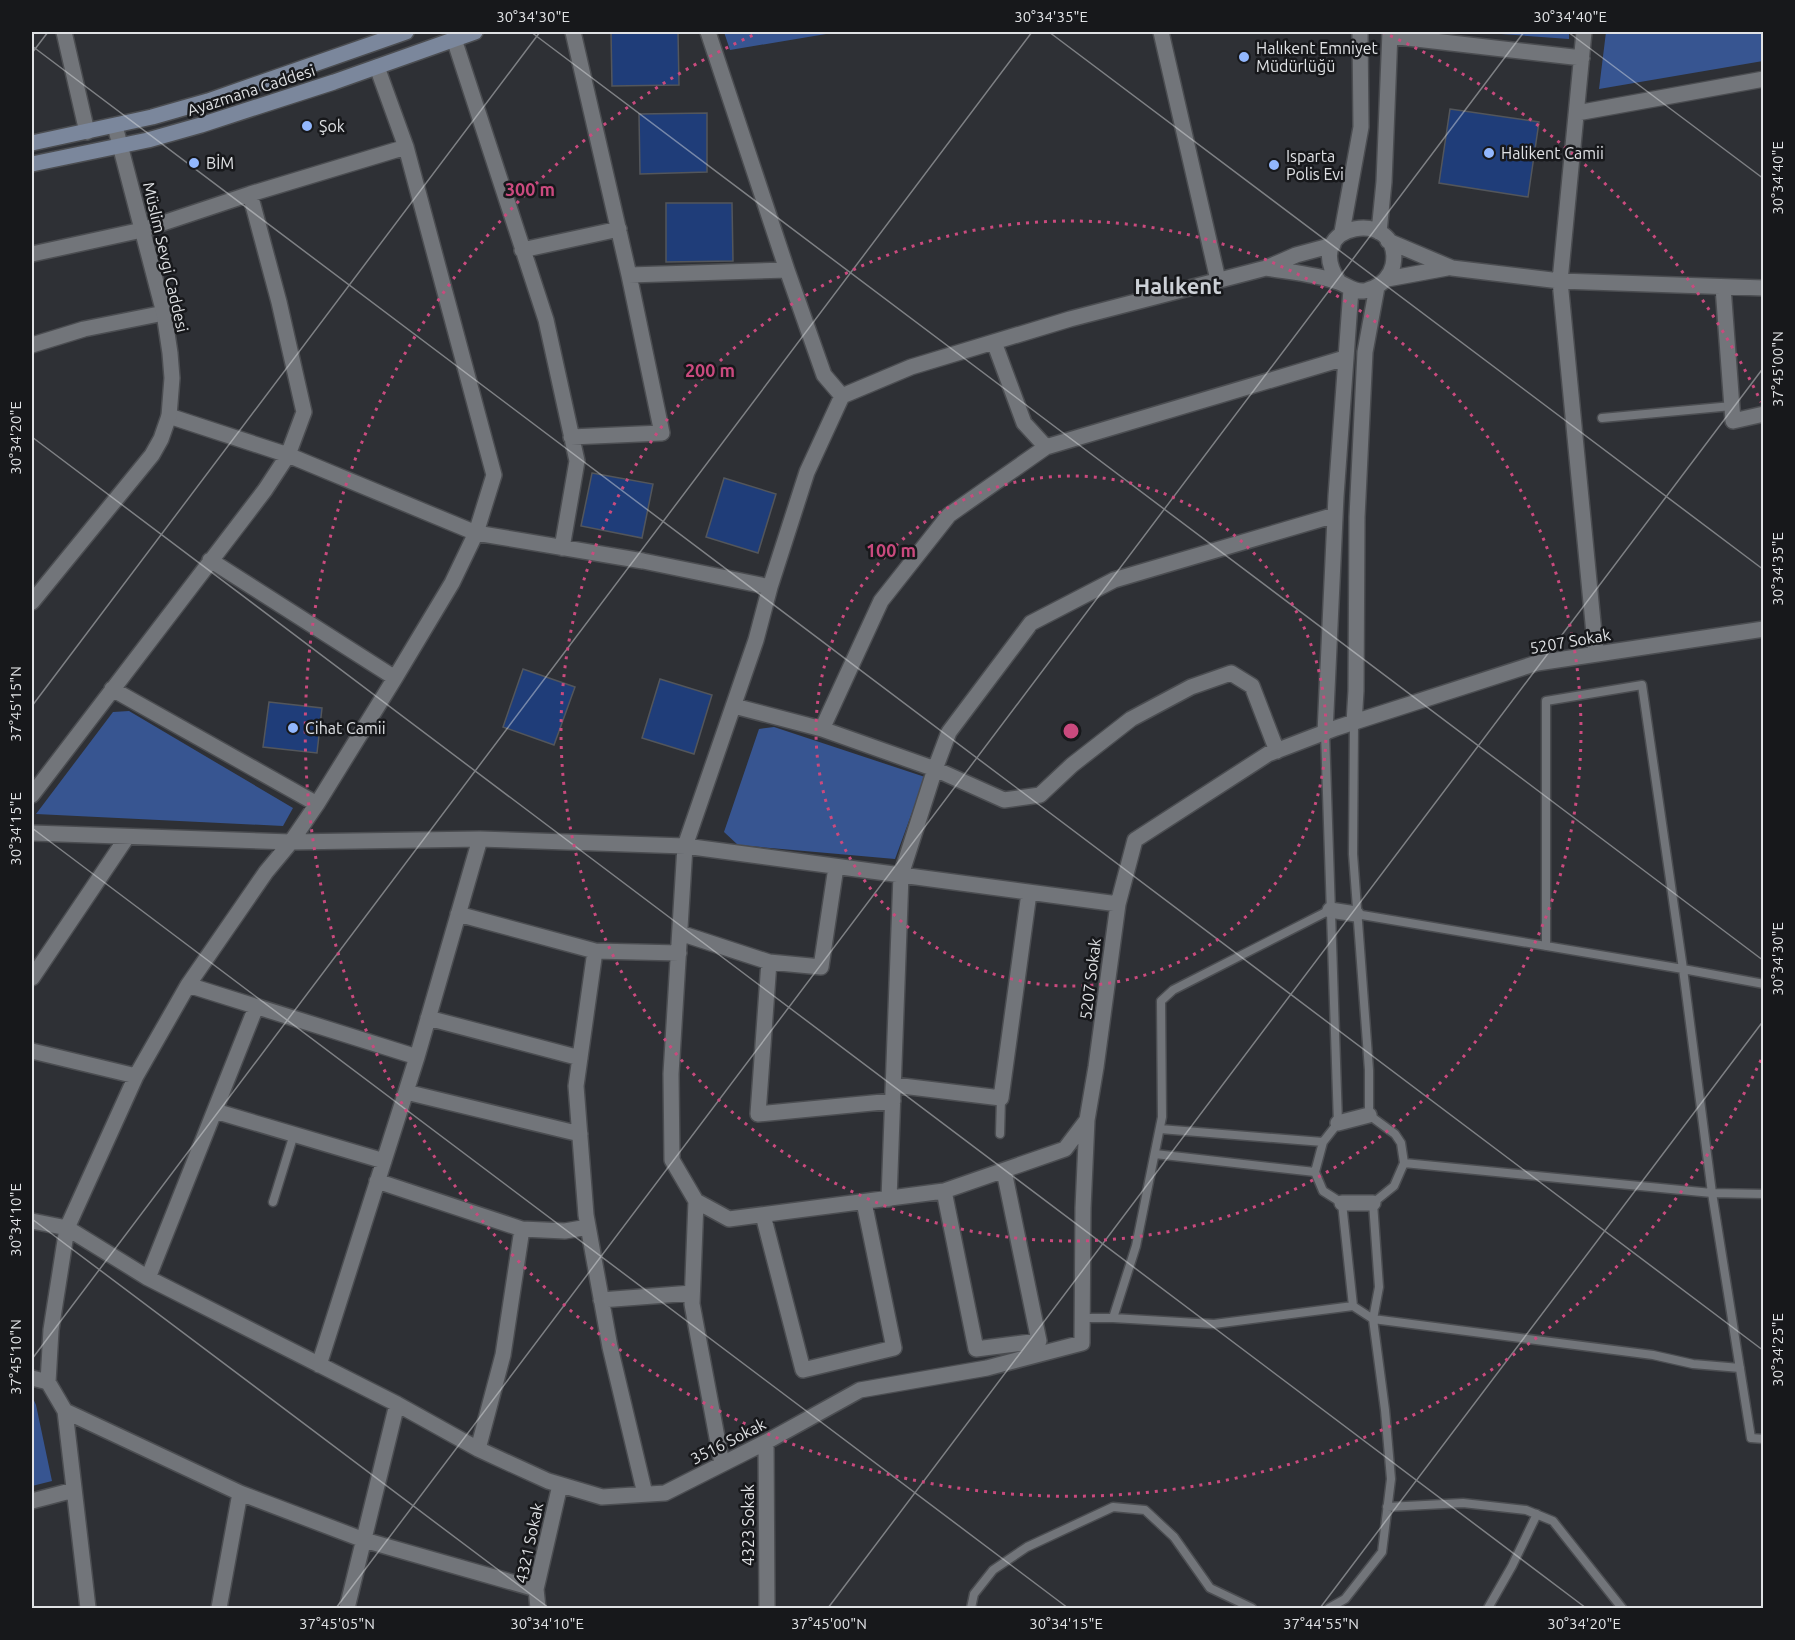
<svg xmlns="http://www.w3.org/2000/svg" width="1795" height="1640" viewBox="0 0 1795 1640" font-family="Ubuntu,sans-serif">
<rect width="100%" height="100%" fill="#2e3035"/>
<path fill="#375591" d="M724,32H838L730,50Z
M1501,32H1569V39L1501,34Z
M1606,32H1763V61L1599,89Z
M129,711L293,808L283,826L36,814L113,712Z
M774,727L925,777L895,859L738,845L724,832L759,729Z
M32,1396L36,1405L52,1481L32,1486Z"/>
<path fill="#1f3d79" stroke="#53565b" stroke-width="1.5" d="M611,32H678L679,85L612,86Z
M1450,109L1539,122L1528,197L1439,183Z
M707,113V172L640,174L639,114Z
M666,203H732L733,261L666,262Z
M592,473L653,484L642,538L581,526Z
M724,478L776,494L758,553L706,537Z
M523,669L575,687L554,745L503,727Z
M660,679L712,695L694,754L642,738Z
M269,702L322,708L317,753L263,747Z"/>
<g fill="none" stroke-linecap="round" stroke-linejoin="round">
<defs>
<path id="service" d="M1602,418L1732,406
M1354,723L1353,854L1369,1070V1115L1395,1134L1401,1143L1404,1163L1394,1186L1373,1203L1379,1287L1373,1319L1653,1355L1693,1364L1740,1368
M1325,733L1338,1123L1323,1142L1315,1172L1323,1191L1342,1203L1353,1306L1373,1319L1385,1410L1391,1479L1382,1552L1345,1599L1329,1608
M1330,910L1173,990L1161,1001L1162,1117L1136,1246L1113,1318L1214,1324L1353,1306
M1356,914L1683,969L1712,1193L1751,1438L1764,1439
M1546,946V701L1642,685L1683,969L1764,984
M1160,1129L1323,1142
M1000,1134L1001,1098
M1155,1154L1315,1172
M1404,1163L1712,1193L1764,1194
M273,1202L294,1134
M1083,1318H1113
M1387,1507L1463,1503L1526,1510L1553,1521L1622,1608
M971,1608L974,1594L993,1570L1027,1547L1113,1507L1145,1510L1174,1537L1210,1588L1252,1608
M1488,1608L1512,1566L1537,1514"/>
<path id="minor" d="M64,32L87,132
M708,32L787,270L824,375L842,396
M1161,32L1218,280
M1584,32L1560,281L1596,654
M1390,36L1582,58
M454,39L546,320L577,461L562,548
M1577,113L1764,79
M1342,232L1361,127L1360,32
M1379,232L1384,182L1390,32
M1388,241L1452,268L1560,281L1764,288
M522,250L619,229
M32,254L142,230L250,194L406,147
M1266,268C1290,272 1316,274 1338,282C1347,285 1353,292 1364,291C1367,291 1370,289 1373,288C1382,285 1391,275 1393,265C1404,207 1298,221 1339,282
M629,275L787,270
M1387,279L1447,268
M1723,287L1733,421L1764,414
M994,342L1024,423L1046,447
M32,345L84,329L164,313
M169,416L288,455L476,533L643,561L770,587
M571,437L662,433L629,275L573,32
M210,560L395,678
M112,689L317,804
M734,706L822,729L935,769L1004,800L1040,795L1072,765L1131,719L1191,687L1231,673L1252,686L1277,751
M1354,723L1356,691L1357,517L1365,352L1377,287
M822,729L881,601L949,515L1046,447L1345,358
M1325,733L1336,496L1351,289
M32,795L265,490L288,455L304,412L279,302L250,194
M32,833L291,842L480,839L685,846L1118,904
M1330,910L1356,914
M458,914L595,951L679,953
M680,933L769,962L821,967L836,867
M595,951L576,1086L586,1215L610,1347L645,1494
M769,962L758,1114L893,1101
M32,978L127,837
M188,985L417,1057
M428,1018L580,1058
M32,1051L136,1076
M894,1085L1001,1098L1029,893
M406,1092L580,1134
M215,1111L384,1161
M1087,1120L1065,1149L944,1191L729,1219L696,1201L672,1160L671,1074L685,846L756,640L770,587L807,472L842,396L911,367L1070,319L1266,268L1296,255L1333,245
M1338,1123L1369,1115
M377,1181L522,1229L565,1231L588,1227
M944,1191L976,1349L1039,1341L1004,1171
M889,1199L901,875L935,769L949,732L1031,623L1114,580L1335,515
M696,1201L692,1304L722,1464
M1342,1203H1373
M763,1215L803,1370L894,1348L864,1202
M32,1221L67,1228L148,1278L397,1404L347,1608
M148,1278L256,1007
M601,1300L692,1293
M319,1365L417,1057L480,839
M32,1378L48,1382
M397,1404L478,1449L548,1481L602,1497L665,1493L766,1442L860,1390L987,1368L1082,1343L1083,1208L1087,1120L1096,1067L1118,904L1135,840L1268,754L1336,728L1537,663L1764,629
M65,1411L240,1493L364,1540L536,1589
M766,1442L767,1608
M478,1449L503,1355L522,1229
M32,1501L74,1490
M88,1608L65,1411L48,1382L51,1330L67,1228L136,1076L188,985L266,872L291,842L317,804L395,678L452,583L476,533L494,475L406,147L377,67
M219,1608L240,1493
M538,1608L536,1589L560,1485"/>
<path id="tertiary" d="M32,602L152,455L161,439L169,416L172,378L170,353L164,313L115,126"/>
<path id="secondary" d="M32,143L152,117L208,101L406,32
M32,164L148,140L201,125L334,82L475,32"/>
</defs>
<use href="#service" stroke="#4b4d51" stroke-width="11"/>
<use href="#minor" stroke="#4b4d51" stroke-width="18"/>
<use href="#tertiary" stroke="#4b4d51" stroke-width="18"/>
<use href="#secondary" stroke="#4b4d51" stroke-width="18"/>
<use href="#service" stroke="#72757a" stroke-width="8"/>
<use href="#minor" stroke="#72757a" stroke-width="15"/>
<use href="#tertiary" stroke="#72757a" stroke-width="15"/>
<use href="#secondary" stroke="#7b879c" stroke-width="15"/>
</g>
<path fill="none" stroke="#e0e2e5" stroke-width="1.5" stroke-opacity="0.45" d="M531,32L1764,961M1049,32L1764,570M1568,32L1764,179M32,46L1764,1351M32,53L48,32M32,437L1586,1608M32,706L540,32M32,828L1068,1608M32,1219L549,1608M32,1359L1032,32M336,1608L1524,32M828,1608L1764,367M1320,1608L1764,1020"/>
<g fill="none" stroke="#ca4a7e" stroke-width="3" stroke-dasharray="3 6">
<circle cx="1071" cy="731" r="255"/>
<circle cx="1071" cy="731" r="510"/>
<path d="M1761 1060A765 765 0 1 1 760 32M1382 32A765 765 0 0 1 1761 402"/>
</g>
<g fill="#92b7fd" stroke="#17181b" stroke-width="2">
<circle cx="1244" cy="57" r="6"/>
<circle cx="307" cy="126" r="6"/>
<circle cx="1489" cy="153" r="6"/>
<circle cx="194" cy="163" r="6"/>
<circle cx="1274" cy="165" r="6"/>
<circle cx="293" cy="728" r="6"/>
</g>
<g text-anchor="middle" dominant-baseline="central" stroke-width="5" stroke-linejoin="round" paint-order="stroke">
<g font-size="16" fill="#e0e2e5" stroke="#17181b" text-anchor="start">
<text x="1256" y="48">Halıkent Emniyet<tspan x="1256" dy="18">Müdürlüğü</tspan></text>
<text x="319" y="126">Şok</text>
<text x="1501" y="153">Halikent Camii</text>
<text x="1286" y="156">Isparta<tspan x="1286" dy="18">Polis Evi</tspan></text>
<text x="206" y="163">BİM</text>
<text x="305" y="728">Cihat Camii</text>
</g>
<g font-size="16" fill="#e0e2e5" stroke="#17181b">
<text transform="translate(251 90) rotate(-18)">Ayazmana Caddesi</text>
<text transform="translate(166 257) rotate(77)">Müslim Sevgi Caddesi</text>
<text transform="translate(1570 641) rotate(-10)">5207 Sokak</text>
<text transform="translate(1090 979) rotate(-83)">5207 Sokak</text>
<text transform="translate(728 1441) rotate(-27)">3516 Sokak</text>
<text transform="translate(748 1525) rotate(-90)">4323 Sokak</text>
<text transform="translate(529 1543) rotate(-78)">4321 Sokak</text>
</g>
<g font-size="22" font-weight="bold" fill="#ccd0d6" stroke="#17181b">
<text x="1178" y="285">Halıkent</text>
</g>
</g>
<circle cx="1071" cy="731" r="9" fill="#ca4a7e" stroke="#17181b" stroke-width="3"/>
<g font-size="18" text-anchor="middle" font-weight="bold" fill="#ca4a7e" stroke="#17181b" stroke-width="5" stroke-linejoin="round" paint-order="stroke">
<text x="530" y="196">300 m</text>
<text x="710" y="377">200 m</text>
<text x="891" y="557">100 m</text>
</g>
<rect width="1795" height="1640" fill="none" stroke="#17181b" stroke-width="66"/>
<rect x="33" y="33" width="1729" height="1574" fill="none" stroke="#e0e2e5" stroke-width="2"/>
<g font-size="15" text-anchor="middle" fill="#e0e2e5">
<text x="533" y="22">30°34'30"E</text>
<text x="1051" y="22">30°34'35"E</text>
<text x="1570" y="22">30°34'40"E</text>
<text transform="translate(1778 178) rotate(-90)" y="5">30°34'40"E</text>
<text transform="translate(1778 369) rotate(-90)" y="5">37°45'00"N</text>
<text transform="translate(16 438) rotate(-90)" y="5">30°34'20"E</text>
<text transform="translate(1778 569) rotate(-90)" y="5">30°34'35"E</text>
<text transform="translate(16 704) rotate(-90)" y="5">37°45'15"N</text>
<text transform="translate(16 829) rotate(-90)" y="5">30°34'15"E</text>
<text transform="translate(1778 959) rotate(-90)" y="5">30°34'30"E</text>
<text transform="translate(16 1220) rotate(-90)" y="5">30°34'10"E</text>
<text transform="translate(1778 1350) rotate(-90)" y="5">30°34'25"E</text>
<text transform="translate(16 1357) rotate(-90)" y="5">37°45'10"N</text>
<text x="337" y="1629">37°45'05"N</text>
<text x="547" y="1629">30°34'10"E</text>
<text x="829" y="1629">37°45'00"N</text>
<text x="1066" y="1629">30°34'15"E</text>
<text x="1321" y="1629">37°44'55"N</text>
<text x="1584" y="1629">30°34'20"E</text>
</g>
</svg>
